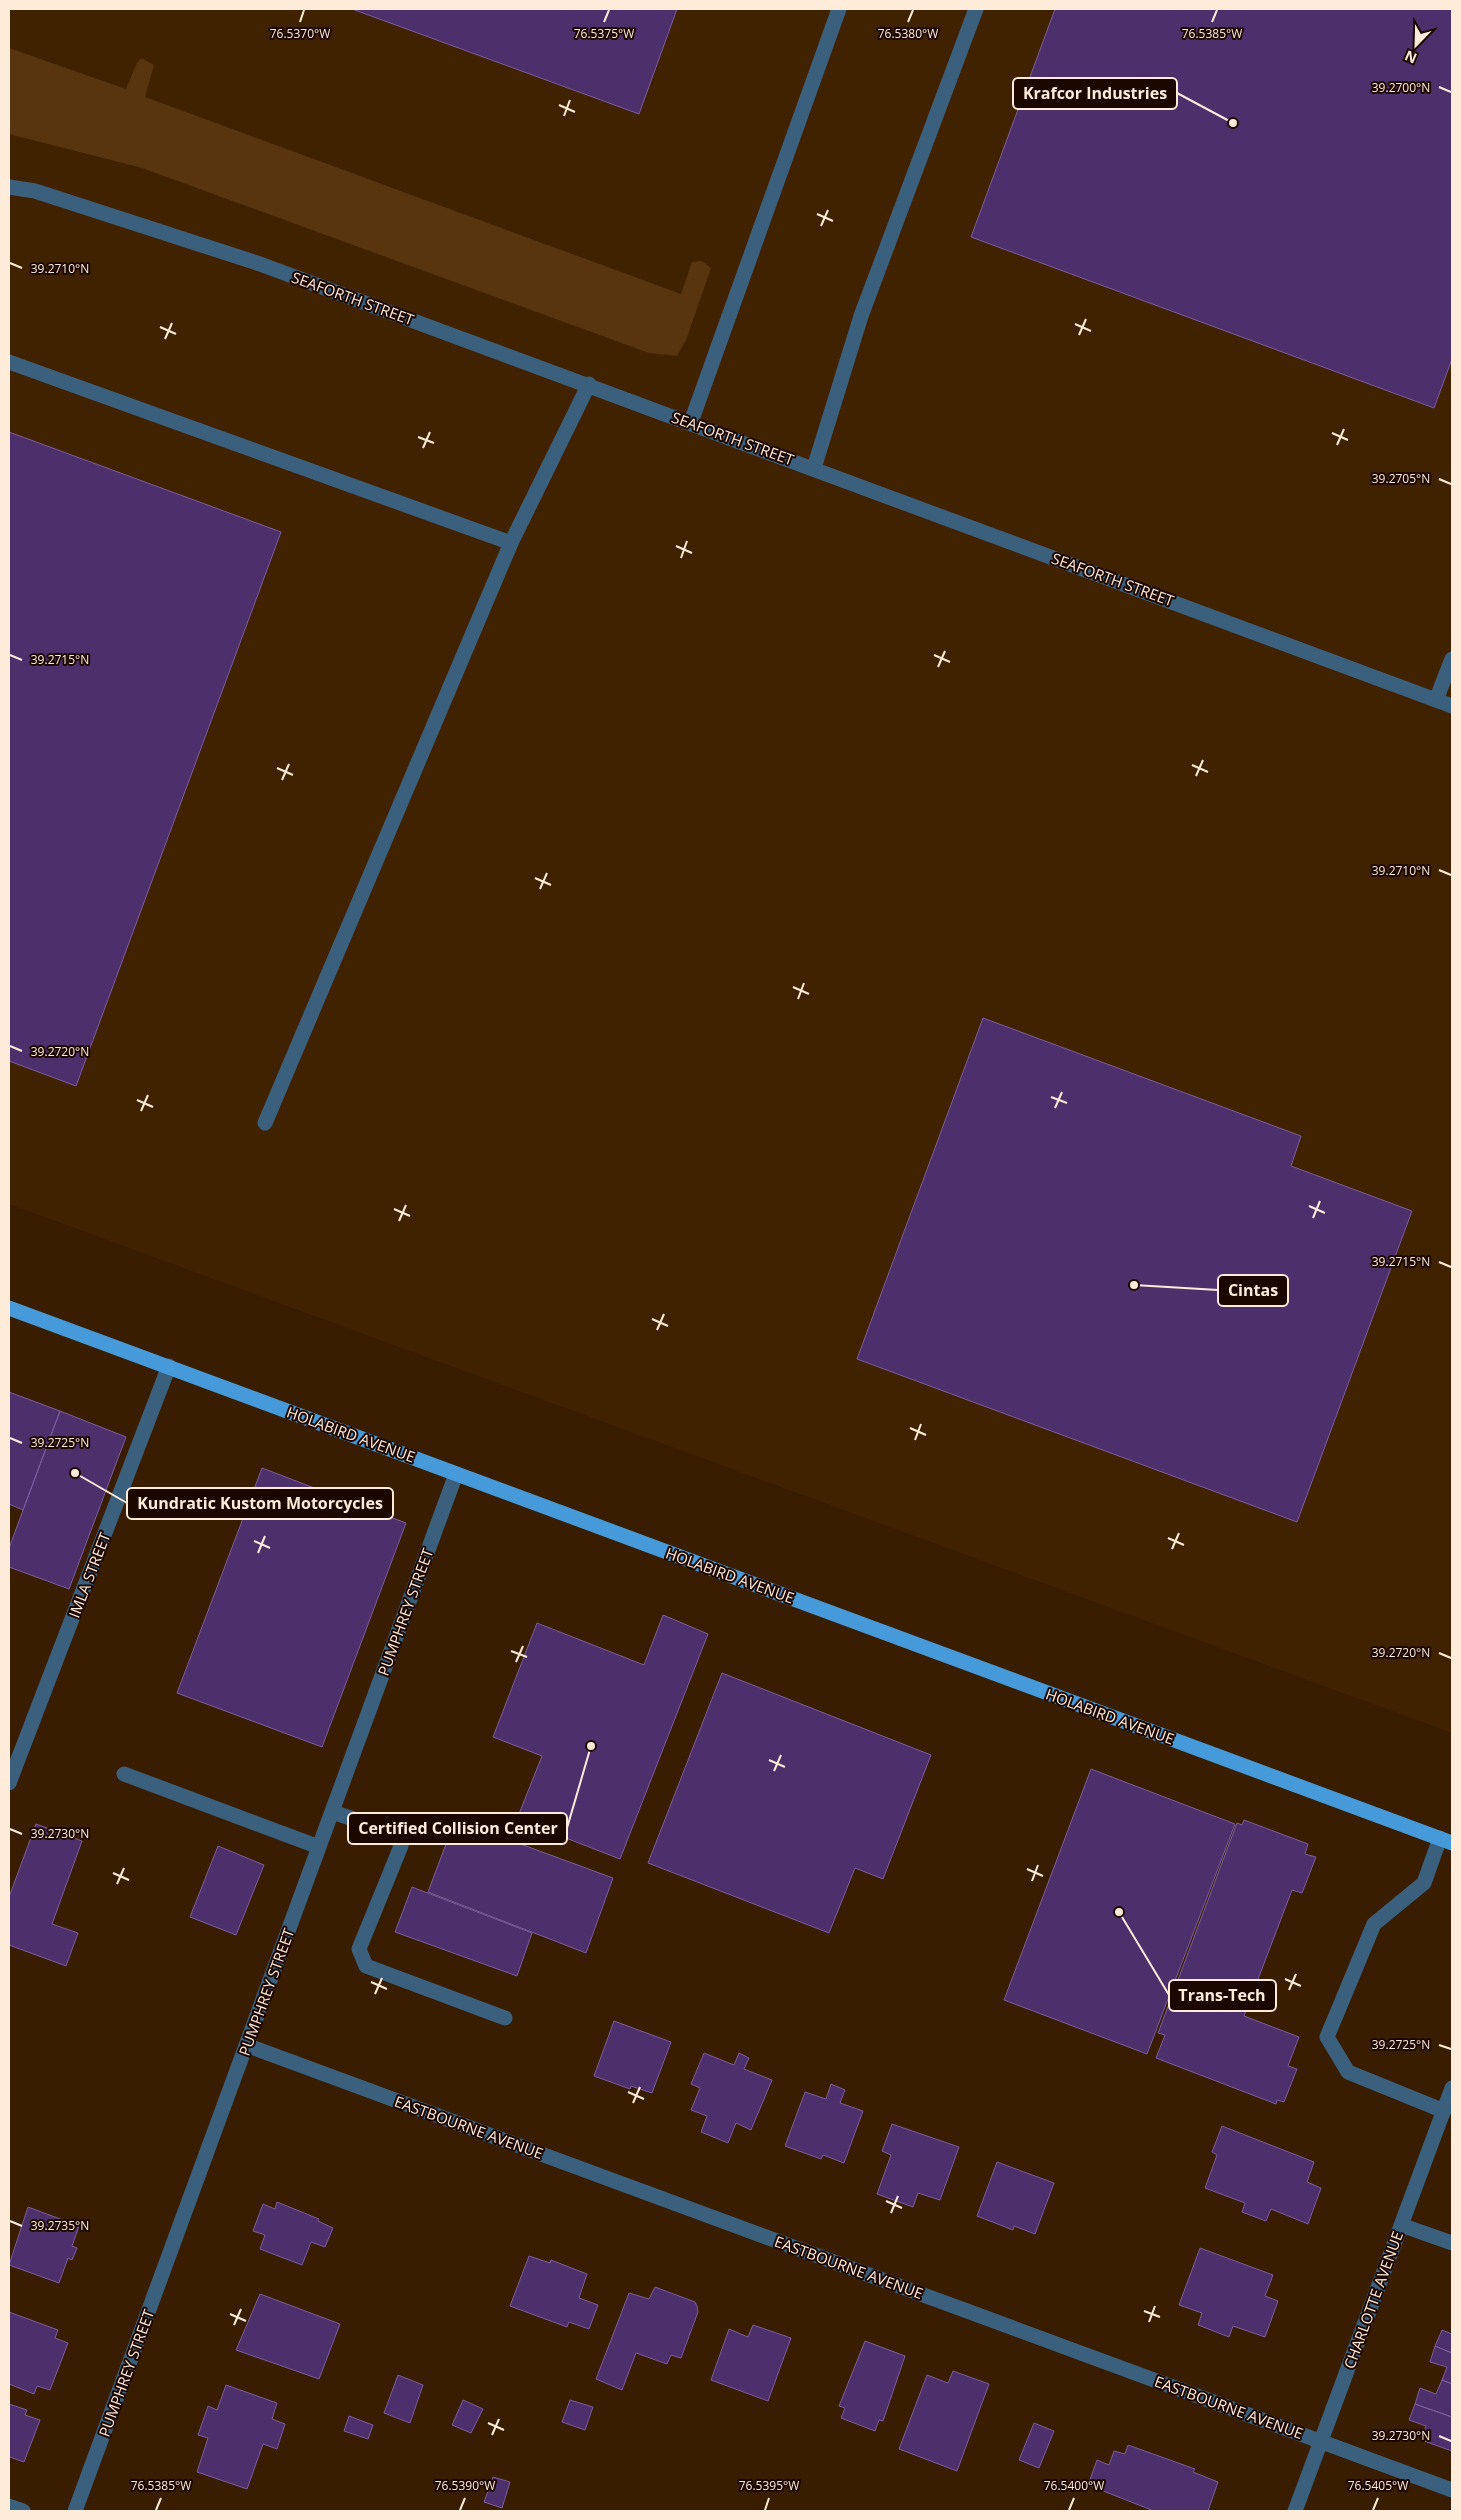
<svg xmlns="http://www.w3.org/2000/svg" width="1461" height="2520" viewBox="0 0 1461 2520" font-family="'Open Sans',sans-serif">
<rect width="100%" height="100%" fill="#381d00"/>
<path fill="#412200" d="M9,9H1452V1733L9,1204Z"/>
<path fill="#58350f" d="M9,48L126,89L137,63L141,58L154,65L145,97L681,294L692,262L702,261L711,268L686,340L677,356L649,353L142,168L9,134Z"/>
<path fill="#4c2f6b" stroke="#7b5e9e" d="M352,9H677L639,114Z
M1055,9H1452V359L1434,408L971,237Z
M9,432L281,532L76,1086L9,1061Z
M983,1018L1301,1136L1291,1166L1412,1211L1297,1522L857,1359Z
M9,1392L60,1411L23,1510L9,1504Z
M60,1411L126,1437L69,1589L9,1567V1548Z
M262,1468L406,1523L322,1747L177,1693Z
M663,1615L708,1634L620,1859L517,1819L542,1756L493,1737L537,1623L644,1665Z
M722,1673L931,1755L883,1879L855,1868L829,1933L648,1863Z
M1091,1769L1235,1824L1147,2054L1004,2000Z
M455,1820L613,1878L586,1953L428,1892Z
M1244,1820L1308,1844L1305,1854L1316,1857L1302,1893L1292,1890L1244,2016L1299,2037L1288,2066L1297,2069L1284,2102L1277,2100L1276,2104L1156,2058L1165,2035L1158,2033L1237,1823L1242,1825Z
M36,1824L82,1841L52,1924L78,1933L66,1966L9,1945V1897Z
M218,1846L264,1865L236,1935L190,1917Z
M412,1887L532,1933L517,1976L395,1932Z
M614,2021L671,2042L652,2093L631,2086L630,2089L594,2076Z
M704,2053L734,2065L739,2053L749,2058L744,2069L772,2080L751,2130L736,2123L728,2143L701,2132L707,2116L691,2110L700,2088L691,2084Z
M831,2084L845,2090L840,2103L863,2111L844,2163L823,2155L821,2159L785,2146L805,2092L826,2099Z
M892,2124L959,2147L940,2200L918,2193L913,2207L877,2194L891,2155L882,2151Z
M1222,2126L1314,2162L1307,2182L1321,2188L1308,2224L1271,2209L1266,2221L1242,2212L1245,2203L1205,2188L1217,2155L1212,2152Z
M997,2162L1054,2183L1035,2234L1014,2226L1013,2230L977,2216Z
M277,2202L319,2219L318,2221L333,2228L325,2247L311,2242L302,2265L260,2249L265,2235L253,2231L263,2204L275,2209Z
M28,2207L79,2226L72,2246L77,2248L72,2260L68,2258L59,2283L9,2265Z
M1200,2248L1273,2275L1265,2296L1278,2301L1265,2337L1233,2326L1229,2337L1198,2325L1202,2313L1179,2305Z
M529,2256L550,2263L551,2260L587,2274L579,2298L598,2305L589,2329L569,2322L567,2327L510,2306Z
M655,2287L695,2302L697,2306L698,2312L681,2358L671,2355L667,2364L636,2353L622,2390L596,2379L629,2293L649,2299Z
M260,2294L340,2324L319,2379L236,2350Z
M9,2312L58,2330L55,2338L68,2343L50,2390L37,2386L34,2394L9,2384Z
M753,2325L791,2338L768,2401L711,2380L729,2329L748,2337Z
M1442,2330L1452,2334V2353L1435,2346Z
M865,2341L905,2356L883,2421L879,2420L875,2431L841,2418L845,2408L839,2406Z
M1435,2346L1452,2353V2384L1442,2380L1447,2367L1430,2362Z
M953,2371L989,2384L957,2471L899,2449L927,2375L948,2383Z
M398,2375L423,2385L410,2423L384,2413Z
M1442,2380L1452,2384V2417L1415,2404L1420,2388L1436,2394Z
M226,2385L277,2403L272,2419L285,2424L277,2449L263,2444L247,2489L197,2472L208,2438L198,2435L208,2406L217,2410Z
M463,2400L483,2409L471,2433L452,2425Z
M570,2400L593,2407L585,2430L562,2422Z
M9,2404L27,2410L25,2415L40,2420L24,2462L10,2457L9,2460Z
M1415,2404L1452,2417V2451L1421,2440L1426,2426L1409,2420Z
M349,2416L373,2425L368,2439L344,2431Z
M1034,2423L1054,2431L1039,2468L1019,2460Z
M1128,2445L1195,2469L1193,2472L1218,2482L1208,2511H1154L1088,2485L1097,2460L1109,2465L1114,2451L1125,2454Z
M493,2477L510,2482L502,2508L484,2502Z"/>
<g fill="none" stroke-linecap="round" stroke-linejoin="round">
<path stroke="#3b607e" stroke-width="15" d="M9,187L35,191L260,264L1452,706
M9,362L511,543
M691,422L839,9
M814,468L861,316L976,9
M1436,700L1452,659
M265,1123L511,543L589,384
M124,1774L319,1847
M9,1783L169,1366
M332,1812L394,1832L401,1846L359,1949L366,1966L505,2018
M1440,1838L1424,1883L1374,1924L1327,2037L1348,2072L1444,2111
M246,2045L1452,2490
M1401,2225L1452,2243
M9,2506L23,2511
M75,2511L456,1474
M1295,2511L1452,2088"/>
<path stroke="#479ad9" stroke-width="15" d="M9,1308L1452,1843"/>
</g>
<path fill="none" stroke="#feebda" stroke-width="2" d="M300,22L304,10M604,22L609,10M908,22L913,10M1212,22L1217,10M1439,87L1451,92M559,105L575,112M564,116L570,100M817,214L833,221M821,226L828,210M10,263L22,268M1075,324L1091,331M160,327L176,334M1079,335L1086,319M165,339L172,323M1332,433L1348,440M418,437L434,443M1337,445L1344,429M423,448L430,432M1439,479L1451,484M676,546L692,553M681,558L687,541M10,655L22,660M934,655L950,662M938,667L945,651M1192,765L1208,772M277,768L293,775M1196,776L1203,760M282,780L289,764M1439,870L1451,875M535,878L551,885M540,889L547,873M793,987L809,994M798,999L804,983M10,1046L22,1051M1051,1097L1067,1103M137,1100L153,1107M1055,1108L1062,1092M141,1111L148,1095M1309,1206L1325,1213M394,1209L410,1216M1313,1218L1320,1201M399,1221L406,1205M1439,1262L1451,1267M652,1319L668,1326M657,1330L664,1314M910,1428L926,1435M10,1438L22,1443M915,1440L921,1424M1168,1538L1184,1545M254,1541L270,1548M1172,1549L1179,1533M258,1553L265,1536M511,1651L527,1657M1439,1653L1451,1658M516,1662L523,1646M769,1760L785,1767M774,1771L781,1755M10,1829L22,1834M1027,1869L1043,1876M113,1873L129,1880M1032,1881L1038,1865M117,1884L124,1868M1285,1979L1301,1986M371,1982L387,1989M1289,1990L1296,1974M375,1994L382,1978M1439,2045L1451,2049M628,2092L644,2099M633,2103L640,2087M886,2201L902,2208M891,2213L898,2196M10,2221L22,2226M1144,2311L1160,2317M230,2314L246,2321M1149,2322L1155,2306M234,2325L241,2309M488,2423L504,2430M492,2435L499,2419M1439,2436L1451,2441M156,2510L161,2498M460,2510L465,2498M765,2510L769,2498M1069,2510L1074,2498M1373,2510L1378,2498"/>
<g text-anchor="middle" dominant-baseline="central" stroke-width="4" stroke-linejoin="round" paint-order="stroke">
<g font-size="15" fill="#feebda" stroke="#1c0700">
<text transform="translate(353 298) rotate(20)">SEAFORTH STREET</text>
<text transform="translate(733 438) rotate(20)">SEAFORTH STREET</text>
<text transform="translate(1113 579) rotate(20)">SEAFORTH STREET</text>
<text transform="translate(351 1434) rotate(20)">HOLABIRD AVENUE</text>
<text transform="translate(89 1575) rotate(-69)">IMLA STREET</text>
<text transform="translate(730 1575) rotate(20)">HOLABIRD AVENUE</text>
<text transform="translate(405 1612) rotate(-70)">PUMPHREY STREET</text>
<text transform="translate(1110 1716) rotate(20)">HOLABIRD AVENUE</text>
<text transform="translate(266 1992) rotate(-70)">PUMPHREY STREET</text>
<text transform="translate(469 2127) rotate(20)">EASTBOURNE AVENUE</text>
<text transform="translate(849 2267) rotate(20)">EASTBOURNE AVENUE</text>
<text transform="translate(1373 2300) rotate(-70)">CHARLOTTE AVENUE</text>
<text transform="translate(126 2373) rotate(-70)">PUMPHREY STREET</text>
<text transform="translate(1229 2407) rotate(20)">EASTBOURNE AVENUE</text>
</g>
</g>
<g font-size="12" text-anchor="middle" fill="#feebda" stroke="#1c0700" stroke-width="4" stroke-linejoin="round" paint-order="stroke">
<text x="300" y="38">76.5370°W</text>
<text x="908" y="38">76.5380°W</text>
<text x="604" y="38">76.5375°W</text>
<text x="1212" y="38">76.5385°W</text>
<text x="1401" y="92">39.2700°N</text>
<text x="60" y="273">39.2710°N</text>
<text x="1401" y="483">39.2705°N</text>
<text x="60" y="664">39.2715°N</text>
<text x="1401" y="875">39.2710°N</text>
<text x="60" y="1056">39.2720°N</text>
<text x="1401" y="1266">39.2715°N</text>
<text x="60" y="1447">39.2725°N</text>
<text x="1401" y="1657">39.2720°N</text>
<text x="60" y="1838">39.2730°N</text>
<text x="1401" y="2049">39.2725°N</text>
<text x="60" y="2230">39.2735°N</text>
<text x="1401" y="2440">39.2730°N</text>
<text x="161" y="2490">76.5385°W</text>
<text x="465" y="2490">76.5390°W</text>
<text x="769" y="2490">76.5395°W</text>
<text x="1074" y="2490">76.5400°W</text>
<text x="1378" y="2490">76.5405°W</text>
</g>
<path fill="none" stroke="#feebda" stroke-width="2" d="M1233 123L1177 93M1134 1285L1218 1290M75 1473L127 1503M591 1746L567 1828M1119 1912L1169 1995"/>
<g fill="#feebda" stroke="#1c0700" stroke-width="2">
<circle cx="1233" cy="123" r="5"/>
<circle cx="1134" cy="1285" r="5"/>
<circle cx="75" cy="1473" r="5"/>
<circle cx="591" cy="1746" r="5"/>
<circle cx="1119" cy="1912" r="5"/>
</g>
<g fill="#1c0700" stroke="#feebda" stroke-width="2">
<rect x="1013" y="78" width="164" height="31" rx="5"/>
<rect x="1218" y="1275" width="70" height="31" rx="5"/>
<rect x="127" y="1488" width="266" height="31" rx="5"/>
<rect x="348" y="1813" width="219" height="31" rx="5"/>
<rect x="1169" y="1980" width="107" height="31" rx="5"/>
</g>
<g font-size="16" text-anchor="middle" font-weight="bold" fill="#feebda">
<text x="1095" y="99">Krafcor Industries</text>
<text x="1253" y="1296">Cintas</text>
<text x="260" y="1509">Kundratic Kustom Motorcycles</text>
<text x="458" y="1834">Certified Collision Center</text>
<text x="1222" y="2001">Trans-Tech</text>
</g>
<rect width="1461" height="2520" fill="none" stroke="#feebda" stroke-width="20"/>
<g transform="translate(1416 45) rotate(203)" stroke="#1c0700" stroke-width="4" paint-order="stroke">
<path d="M0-4L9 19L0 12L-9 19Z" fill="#feebda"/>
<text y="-8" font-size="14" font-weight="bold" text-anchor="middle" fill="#feebda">N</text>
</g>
</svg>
